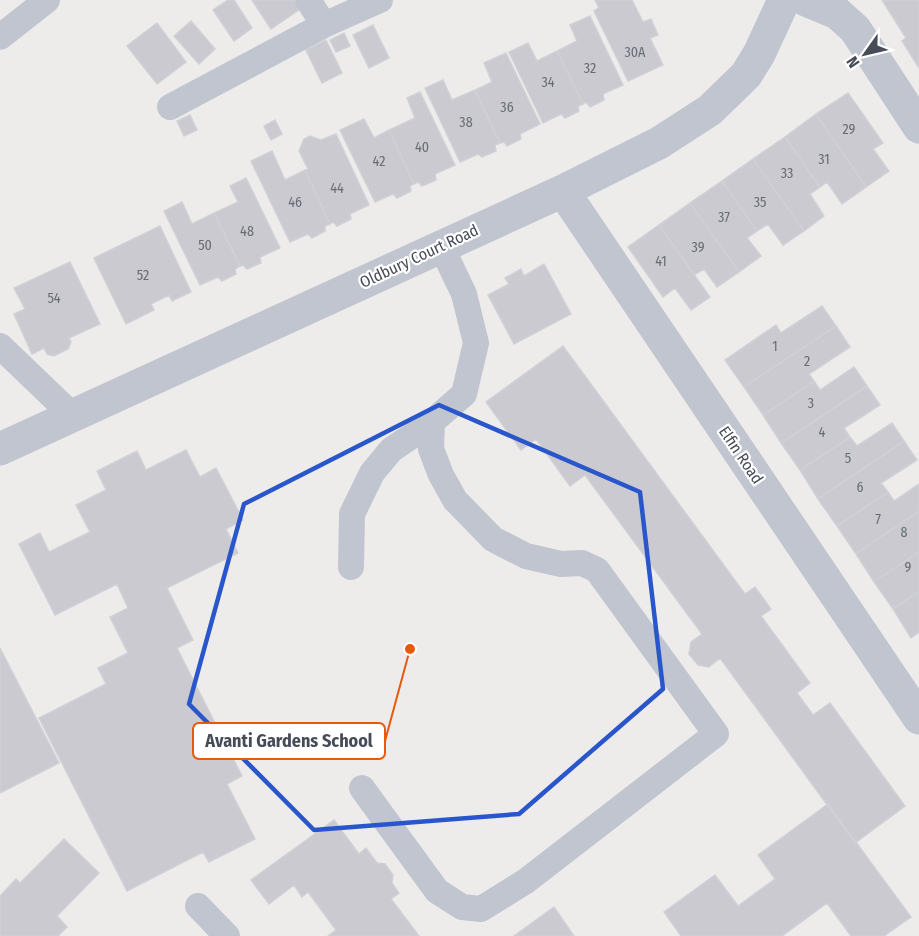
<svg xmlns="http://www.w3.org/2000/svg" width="919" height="936" viewBox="0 0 919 936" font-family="'Fira Sans Condensed',sans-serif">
<rect width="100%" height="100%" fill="#eeeceb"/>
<path fill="#cacad0" stroke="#d0d1d7" stroke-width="1.5" d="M228,0H234L252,28L234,41L213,10Z
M252,0H294L300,9L271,29Z
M595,0H632L643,22L651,19L658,35L650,38L663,65L628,81L594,11L599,8Z
M882,0H919V68L902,41L906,38Z
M590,16L623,85L603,94L604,100L590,107L586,102L583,104L557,51L577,41L570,25Z
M191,21L215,49L199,64L174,36Z
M157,23L186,62L157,84L127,46Z
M373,25L389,58L369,68L353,35Z
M344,33L350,46L336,52L330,40Z
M326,40L342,73L322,83L306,50Z
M528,43L537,61L557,51L583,104L578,106L579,111L565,118L561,114L543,123L509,52Z
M506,53L540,124L520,134L521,139L507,146L504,142L500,143L475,90L492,82L484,63Z
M443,80L452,100L475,90L500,143L495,145L496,151L482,157L478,154L460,162L425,88Z
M420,92L455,165L435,174L436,180L422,186L418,182L414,184L389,130L415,118L407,98Z
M848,93L883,143L873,149L889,171L866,187L816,114Z
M816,114L866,187L842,204L827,182L820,187L785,137Z
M190,115L197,130L184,136L177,121Z
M364,119L374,138L389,130L414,184L410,186L411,191L397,198L393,194L375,202L340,130Z
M275,120L282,134L271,140L264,126Z
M336,134L369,205L350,214L351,219L337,226L333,222L330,224L305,170L308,169L299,151L304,139L310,136L321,140Z
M785,137L820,187L810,194L824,216L804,231L753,159Z
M272,151L285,180L305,170L330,224L325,226V231L312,238L308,234L290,242L251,161Z
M753,159L804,231L783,245L768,224L757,231L722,181Z
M246,178L280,248L260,257L261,263L247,269L243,265L240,266L214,213L238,202L230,186Z
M722,181L757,231L747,238L761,256L739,272L690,203Z
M182,202L192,224L214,213L240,266L235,269L236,274L222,281L218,277L200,285L164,211Z
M690,203L739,272L717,287L704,269L694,275L659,225Z
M659,225L710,297L691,310L675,288L663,297L628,247Z
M160,226L191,292L172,301L169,295L151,304L154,310L126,324L94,258Z
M70,262L100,324L69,338L71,342L68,349L54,356L47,354L44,348L32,354L14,314L25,309L14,288Z
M544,264L571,314L514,344L488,295L509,284L505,278L521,269L524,276Z
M822,306L836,326L744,387L725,360L776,325L781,333Z
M836,326L850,347L809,374L814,381L763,415L744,387Z
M563,346L745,594L755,587L771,609L761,616L810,683L797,693L813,715L830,703L905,806L855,843L720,658L709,667L698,665L689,654L691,642L702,634L585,475L570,486L536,439L521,450L486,402Z
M854,367L867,386L781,443L763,415L814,381L820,390Z
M867,386L880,405L844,428L850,437L800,470L781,443Z
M892,423L904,441L818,499L800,470L850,437L857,446Z
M904,441L917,460L881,483L888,492L837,526L818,499Z
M186,450L200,477L216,468L243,520L226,529L238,553L167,588L193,640L177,648L242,776L227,784L255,839L209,862L203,852L127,891L39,718L106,684L98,668L128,653L110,617L128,608L117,584L55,615L19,544L40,533L49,552L90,532L76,505L106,490L97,471L137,451L146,470Z
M919,484V511L856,554L837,526L888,492L894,501Z
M919,511V552L874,582L856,554Z
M919,552V592L893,609L874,582Z
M919,592V632L911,638L893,609Z
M0,648L59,763L0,793Z
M828,804L911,917L884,936H851L827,903L782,936H681L664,912L715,875L738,906L775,879L758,855Z
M334,820L359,854L366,848L377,863L385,864L393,875L392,883L399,893L391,899L419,936H328L336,930L308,892L302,897L294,885L269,904L251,880Z
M64,839L99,873L57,916L67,927L58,936H0V896L16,879L20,883Z
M554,907L574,936H514Z"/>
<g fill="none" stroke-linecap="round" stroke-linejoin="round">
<path stroke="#c0c5d0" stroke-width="26" d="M308,0L324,25
M0,37L47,0
M170,107L324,25L380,0
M0,346L72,415
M351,567L352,514L372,473L391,450L432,422L464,394L476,343L464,294L441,246
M362,788L437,891L462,907L481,909L526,881L716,734L597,570L582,563L561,564L526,556L493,539L455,500L441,475L431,449L432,422
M198,906L227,936"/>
<path stroke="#c0c5d0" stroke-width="33" d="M806,0L837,13L855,29L919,127
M563,191L919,718
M0,449L563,191L659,143L710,110L746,75L759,54L784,0"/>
</g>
<path fill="none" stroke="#2956ca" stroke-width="4.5" stroke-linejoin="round" d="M439,405L640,492L663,689L519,814L314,830L189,704L244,504Z"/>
<g text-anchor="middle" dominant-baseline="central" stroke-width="4.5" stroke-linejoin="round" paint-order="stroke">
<g font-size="14" fill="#676c75">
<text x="635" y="52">30A</text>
<text x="590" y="68">32</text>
<text x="548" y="82">34</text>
<text x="507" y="107">36</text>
<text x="466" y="122">38</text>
<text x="849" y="129">29</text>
<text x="422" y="147">40</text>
<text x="824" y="159">31</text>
<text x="379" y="161">42</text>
<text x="787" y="173">33</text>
<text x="337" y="188">44</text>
<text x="295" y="202">46</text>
<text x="760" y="202">35</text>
<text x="724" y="217">37</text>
<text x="247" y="231">48</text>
<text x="205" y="245">50</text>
<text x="698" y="247">39</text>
<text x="661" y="261">41</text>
<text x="143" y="275">52</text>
<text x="54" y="298">54</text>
<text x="775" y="346">1</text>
<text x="807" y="361">2</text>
<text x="811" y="403">3</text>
<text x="822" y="432">4</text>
<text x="848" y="458">5</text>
<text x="860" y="487">6</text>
<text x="878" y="519">7</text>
<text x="904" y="532">8</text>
<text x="908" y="567">9</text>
</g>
<g font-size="16" fill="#464c57" stroke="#fff">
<text transform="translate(419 256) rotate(-25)">Oldbury Court Road</text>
<text transform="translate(741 455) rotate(56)">Elfin Road</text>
</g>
</g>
<path fill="none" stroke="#e8590c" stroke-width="2" d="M410 649L385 741"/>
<circle fill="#e8590c" stroke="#fff" stroke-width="2" cx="410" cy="649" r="6"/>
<rect fill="#fff" stroke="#e8590c" stroke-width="2" x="193" y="723" width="192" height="36" rx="6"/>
<g font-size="18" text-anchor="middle" font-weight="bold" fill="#464c57">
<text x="289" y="747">Avanti Gardens School</text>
</g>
<g transform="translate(865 54) rotate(236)" stroke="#ffffff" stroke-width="4.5" paint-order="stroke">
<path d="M0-4.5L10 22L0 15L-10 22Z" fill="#464c57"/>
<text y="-9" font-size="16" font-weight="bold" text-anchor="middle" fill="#464c57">N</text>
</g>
</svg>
